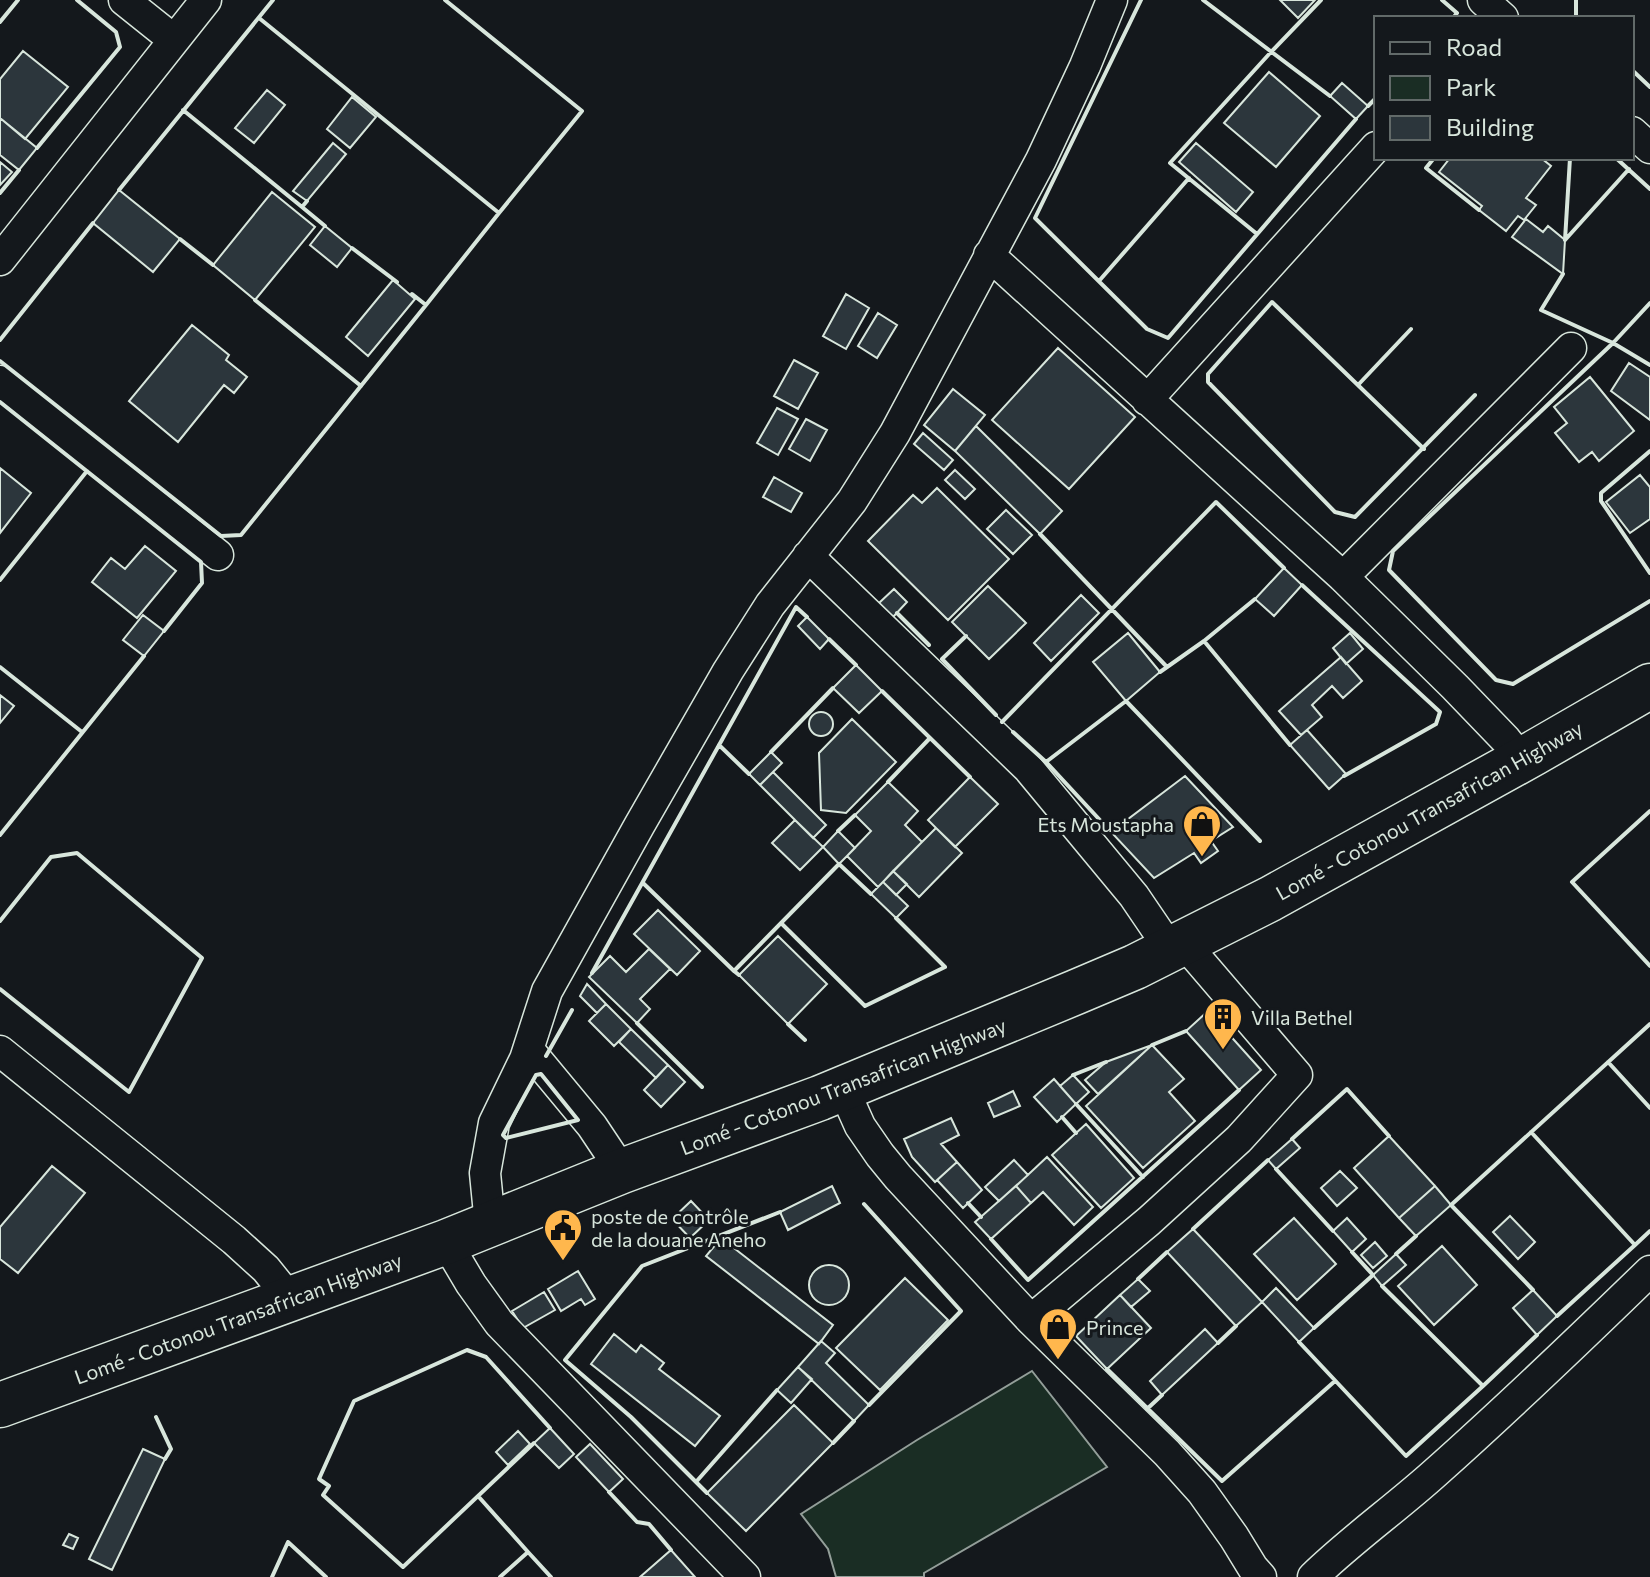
<svg xmlns="http://www.w3.org/2000/svg" width="1650" height="1577" viewBox="0 0 1650 1577" font-family="Commissioner,sans-serif">
<rect width="100%" height="100%" fill="#14181c"/>
<path fill="#1a2d24" stroke="#939e99" stroke-width="2" d="M1032,1371L1107,1467L924,1573V1577H836L828,1549L801,1514L917,1440Z"/>
<path fill="#2c363c" stroke="#d8e6dc" stroke-width="2" d="M1280,0H1315L1298,18Z
M23,51L68,87L25,139L0,118V79Z
M1269,72L1320,116L1276,167L1224,123Z
M1342,83L1368,106L1356,119L1330,96Z
M267,90L285,105L254,143L235,128Z
M352,97L376,117L350,148L327,129Z
M0,118L37,148L19,170L0,155Z
M333,143L346,154L307,201L293,191Z
M1196,143L1253,192L1236,212L1179,162Z
M1450,158H1541L1551,166L1526,198L1536,205L1524,220L1518,216L1506,231L1479,210L1482,206L1439,172Z
M0,162L12,172L0,185Z
M119,190L180,239L153,272L93,223Z
M272,192L315,227L255,300L213,265Z
M1526,219L1543,232L1548,226L1565,240L1563,274L1512,237Z
M325,226L352,248L337,267L310,245Z
M393,280L415,299L368,356L346,337Z
M846,294L869,308L846,349L823,336Z
M878,313L897,325L877,358L858,346Z
M192,325L229,355L226,360L247,377L234,393L224,385L178,442L129,401Z
M1058,348L1135,417L1069,489L992,420Z
M794,360L818,373L798,409L774,396Z
M1629,363L1650,377V420L1611,391Z
M1590,377L1634,431L1599,461L1592,452L1579,462L1555,433L1567,423L1554,407Z
M953,389L985,415L955,451L924,425Z
M777,408L798,419L778,455L757,443Z
M806,419L827,430L810,461L789,449Z
M976,426L1062,511L1040,534L955,451Z
M923,433L953,460L944,470L914,444Z
M0,468L31,493L0,533Z
M955,470L975,489L965,499L945,480Z
M1640,475L1650,487V519L1630,533L1606,502Z
M774,477L802,493L791,512L763,497Z
M937,488L1009,559L948,620L868,541L913,495L922,503Z
M1006,510L1032,535L1013,554L987,529Z
M145,546L176,571L137,618L92,582L111,558L125,569Z
M1284,568L1302,585L1274,616L1255,599Z
M988,586L1026,623L989,659L952,622Z
M894,589L907,602L893,617L879,603Z
M1081,595L1099,613L1051,661L1034,643Z
M143,615L164,631L144,656L123,640Z
M807,617L829,639L820,649L798,626Z
M1128,633L1160,672L1126,701L1093,662Z
M1350,633L1363,649L1346,664L1333,648Z
M1341,657L1362,681L1343,698L1332,686L1312,705L1322,717L1301,735L1279,711Z
M856,665L882,691L859,713L833,688Z
M0,695L14,706L0,723Z
M809 724a12 12 0 1 1 24 0a12 12 0 1 1-24 0Z
M852,719L896,762L846,813L821,810L819,753Z
M1307,730L1346,774L1329,789L1290,745Z
M771,752L782,763L760,785L749,774Z
M773,772L826,825L813,838L760,785Z
M1185,776L1233,827L1211,841L1218,851L1201,863L1194,853L1154,878L1111,832Z
M970,777L998,804L955,847L928,820Z
M888,782L918,811L905,825L922,842L878,887L847,856L871,831L855,815Z
M795,820L823,847L800,870L772,843Z
M936,828L962,853L919,897L893,871Z
M838,831L855,848L839,864L823,847Z
M893,871L907,884L896,895L883,882Z
M883,882L908,906L896,918L871,894Z
M658,910L700,951L677,975L634,934Z
M778,936L827,984L788,1024L739,975Z
M649,949L670,969L640,999L650,1009L637,1023L589,977L610,956L626,972Z
M587,984L606,1004L597,1013L580,996Z
M606,1004L631,1029L614,1046L589,1021Z
M1208,1011L1261,1070L1239,1090L1186,1031Z
M631,1029L668,1065L656,1078L619,1042Z
M1152,1045L1184,1079L1169,1092L1195,1121L1143,1168L1086,1106Z
M1152,1045L1098,1094L1085,1080L1106,1062Z
M668,1065L685,1082L661,1107L644,1090Z
M1073,1075L1089,1092L1076,1104L1060,1086Z
M1054,1079L1076,1104L1057,1122L1034,1097Z
M1013,1091L1020,1106L994,1117L988,1103Z
M951,1118L959,1135L941,1144L957,1162L935,1182L912,1157L904,1139Z
M1086,1124L1134,1178L1101,1208L1052,1155Z
M1389,1136L1435,1186L1399,1218L1354,1168Z
M1292,1139L1300,1148L1276,1169L1268,1160Z
M1047,1157L1093,1207L1074,1225L1043,1192L1031,1203L1016,1186Z
M1014,1160L1028,1175L999,1201L985,1187Z
M957,1162L982,1190L963,1208L937,1180Z
M52,1166L85,1193L18,1273L0,1259V1227Z
M1340,1171L1357,1188L1337,1206L1321,1188Z
M832,1186L840,1203L788,1230L780,1212Z
M1016,1186L1031,1203L991,1239L975,1222Z
M1435,1186L1451,1205L1416,1236L1399,1218Z
M691,1201L709,1220L690,1238L672,1219Z
M1510,1216L1535,1242L1518,1259L1493,1232Z
M1294,1218L1336,1264L1297,1300L1254,1254Z
M1347,1218L1366,1239L1352,1252L1333,1231Z
M1193,1229L1262,1302L1236,1326L1167,1252Z
M721,1238L833,1325L819,1344L706,1256Z
M1375,1242L1387,1256L1373,1268L1361,1255Z
M1442,1246L1477,1285L1434,1325L1398,1286Z
M1396,1254L1406,1265L1382,1286L1373,1275Z
M809 1285a20 20 0 1 1 40 0a20 20 0 1 1-40 0Z
M578,1271L595,1299L585,1305L581,1299L561,1311L548,1289Z
M905,1278L948,1320L880,1390L836,1348Z
M1138,1279L1150,1291L1131,1307L1120,1295Z
M1276,1288L1314,1328L1299,1342L1262,1302Z
M1533,1290L1557,1316L1537,1335L1513,1308Z
M544,1292L555,1310L523,1328L512,1311Z
M1120,1295L1151,1328L1107,1369L1076,1336Z
M1205,1329L1218,1343L1162,1395L1150,1381Z
M614,1334L636,1352L641,1345L664,1363L659,1369L720,1416L695,1446L591,1364Z
M821,1341L835,1353L826,1363L869,1405L854,1421L798,1367Z
M798,1367L812,1379L791,1403L777,1390Z
M794,1405L833,1443L746,1531L707,1493Z
M550,1428L574,1454L559,1468L534,1443Z
M518,1431L530,1444L508,1465L496,1452Z
M590,1444L623,1479L609,1492L576,1457Z
M143,1449L165,1459L112,1570L89,1559Z
M69,1534L78,1538L73,1549L63,1545Z
M671,1550L695,1577H640Z"/>
<g fill="none" stroke-linecap="round" stroke-linejoin="round">
<defs>
<path id="minor" d="M124,0L174,40
M1483,0L1503,18
M1632,132L1650,148
M989,255L1343,577L1455,687L1506,740L1522,760
M0,260L206,0
M0,381L218,555
M1147,400L1376,147
M808,556L1028,768L1134,896L1170,949
M1343,577L1571,348
M529,1050L592,1126L622,1171
M0,1051L234,1240L266,1269L290,1299
M843,1088L860,1126L880,1155L898,1177L1031,1320L1167,1453L1202,1492L1234,1537L1253,1568L1261,1577
M490,1224L485,1173L494,1123L525,1059L547,991L639,826L728,671L770,605L852,501L895,433L1041,160L1085,66L1112,0
M446,1242L471,1284L499,1323L745,1577
M1031,1320L1149,1221L1239,1139L1297,1075L1184,943
M1313,1577C1351,1540 1395,1509 1435,1473C1508,1408 1579,1340 1650,1271"/>
<path id="trunk" d="M0,1405L446,1242L622,1171L820,1098L1076,992L1135,967L1270,899L1534,753L1650,686"/>
</defs>
<use href="#minor" stroke="#d8e6dc" stroke-width="33"/>
<use href="#trunk" stroke="#d8e6dc" stroke-width="47"/>
<use href="#minor" stroke="#14181c" stroke-width="30"/>
<use href="#trunk" stroke="#14181c" stroke-width="44"/>
<path stroke="#d8e6dc" stroke-width="4" d="M1141,0L1035,218L1147,329L1168,338L1356,119
M1203,0L1330,96
M1442,0L1457,13L1453,18
M259,18L499,213L582,111L445,0
M1576,18V0
M0,22L18,0
M1632,70L1650,87
M1368,106L1376,98
M183,110L302,207L307,201
M37,148L120,47L116,32L77,0
M1434,158L1426,168L1479,210
M1616,158L1650,189
M119,190L273,0
M0,193L19,170
M302,207L325,226
M1257,234L1170,163L1271,52L1321,0
M180,239L213,265
M1565,240L1629,169
M1565,240L1570,158
M352,248L397,282
M1563,274L1541,310L1613,343L1650,365
M1099,281L1189,178
M255,300L361,386
M1650,303L1613,343L1393,551L1389,570L1496,680L1513,684L1650,601
M426,305L499,213
M0,340L93,223
M0,361L221,536L241,535L426,305L412,294
M1358,385L1411,329
M0,402L201,562L202,583L164,631
M1424,449L1272,302L1208,374V382L1335,512L1355,517L1475,395
M1650,451L1601,493V501L1650,573
M1040,534L1167,667
M0,580L87,471
M1302,585L1440,712L1436,724L1344,776
M897,613L929,645
M966,636L942,659L996,715
M829,639L856,665
M1204,641L1290,745
M0,667L82,732
M1160,672L1204,641L1255,599
M882,691L970,777
M1002,722L1216,502L1284,568
M1013,732L1046,762L1111,832
M719,745L749,774
M771,752L833,688
M1046,762L1126,701L1260,841
M888,782L930,738
M1650,811L1572,882L1650,966
M838,831L855,815
M0,835L144,656
M643,883L734,971
M0,921L51,857L77,853L202,958L129,1092L0,989
M781,923L865,1006L945,967L896,918
M592,973L796,607L807,617
M739,975L734,971L839,864L871,894
M637,1023L702,1087
M788,1024L805,1040
M1152,1045L1186,1031
M546,1056L572,1010
M1608,1062L1650,1108
M541,1074L578,1120L506,1138L503,1135L536,1075Z
M1073,1075L1106,1062
M1076,1104L1143,1177
M1062,1117L1076,1133
M1531,1132L1635,1245L1557,1316
M1292,1139L1347,1089L1389,1136
M1276,1169L1333,1231
M968,1203L981,1217
M864,1204L961,1311L869,1405
M1193,1229L1268,1160
M991,1239L1028,1280L1239,1090
M1635,1245L1650,1231
M1396,1254L1416,1236
M1138,1279L1167,1252
M1382,1286L1483,1386L1537,1335
M1533,1290L1451,1205L1650,1024
M1314,1328L1373,1275L1352,1252
M1299,1342L1406,1456L1483,1386
M1218,1343L1236,1326
M1107,1369L1222,1481L1335,1381
M1147,1409L1162,1395
M156,1417L171,1449L165,1459
M534,1443L403,1567L323,1495L329,1486L319,1479L354,1401L467,1350L486,1357L550,1428
M833,1443L854,1421
M696,1482L777,1390
M609,1492L637,1522L649,1524L671,1550
M707,1493L631,1417L565,1360L642,1266L780,1212
M478,1496L528,1552L500,1577
M288,1542L326,1577
M528,1552L551,1577
M272,1577L288,1542"/>
</g>
<defs>
<symbol id="shop-pin" viewBox="-11 -11 22 30"><path d="M0 17L-7.5 6A9.5 9.5 0 1 1 7.5 6Z" fill="#ffb74d" stroke="#14181c"/><path d="M-5-2.5h2.3a2.7 3.5 0 0 1 5.4 0H5L5.5 6h-11ZM-1.5-2.5h3a1.5 2.3 0 0 0-3 0Z" fill="#111"/></symbol>
<symbol id="building-pin" viewBox="-11 -11 22 30"><path d="M0 17L-7.5 6A9.5 9.5 0 1 1 7.5 6Z" fill="#ffb74d" stroke="#14181c"/><path d="M-4-6H4V6H1V3H-1V6H-4ZM-2.5-4.3h1.7v1.8h-1.7ZM.8-4.3h1.7v1.8H.8ZM-2.5-1h1.7V.8h-1.7ZM.8-1h1.7V.8H.8Z" fill="#111"/></symbol>
<symbol id="civic-pin" viewBox="-11 -11 22 30"><path d="M0 17L-7.5 6A9.5 9.5 0 1 1 7.5 6Z" fill="#ffb74d" stroke="#14181c"/><path d="M-.6-6.5H3V-4.5H.6V-3L4-1V1h2V6H-6V1h2V-1L-.6-3ZM-1.2 2.5V6h2.4V2.5Z" fill="#111"/></symbol>
</defs>
<g fill-rule="evenodd">
<use href="#shop-pin" x="1180" y="802" width="44" height="60"/>
<use href="#building-pin" x="1201" y="995" width="44" height="60"/>
<use href="#civic-pin" x="541" y="1206" width="44" height="60"/>
<use href="#shop-pin" x="1036" y="1305" width="44" height="60"/>
</g>
<g text-anchor="middle" dominant-baseline="central" stroke-width="6" stroke-linejoin="round" paint-order="stroke">
<g font-size="20" fill="#d8e6dc" stroke="#14181c">
<text transform="translate(1429 810) rotate(-29)">Lomé - Cotonou Transafrican Highway</text>
<text transform="translate(843 1086) rotate(-21)">Lomé - Cotonou Transafrican Highway</text>
<text transform="translate(238 1318) rotate(-20)">Lomé - Cotonou Transafrican Highway</text>
</g>
<g font-size="20" fill="#d8e6dc" stroke="#14181c" text-anchor="start">
<text x="1174" y="824" text-anchor="end">Ets Moustapha</text>
<text x="1251" y="1017">Villa Bethel</text>
<text x="591" y="1216">poste de contrôle<tspan x="591" dy="23">de la douane Aneho</tspan></text>
<text x="1086" y="1327">Prince</text>
</g>
</g>
<rect x="1374" y="16" width="260" height="144" fill="#14181c" stroke="#626a69" stroke-width="2"/>
<rect x="1390" y="42" width="40" height="12" fill="#14181c" stroke="#626a69" stroke-width="2"/>
<text x="1446" y="56" font-size="24" fill="#d8e6dc">Road</text>
<rect x="1390" y="76" width="40" height="24" fill="#1a2d24" stroke="#626a69" stroke-width="2"/>
<text x="1446" y="96" font-size="24" fill="#d8e6dc">Park</text>
<rect x="1390" y="116" width="40" height="24" fill="#2c363c" stroke="#626a69" stroke-width="2"/>
<text x="1446" y="136" font-size="24" fill="#d8e6dc">Building</text>
</svg>
